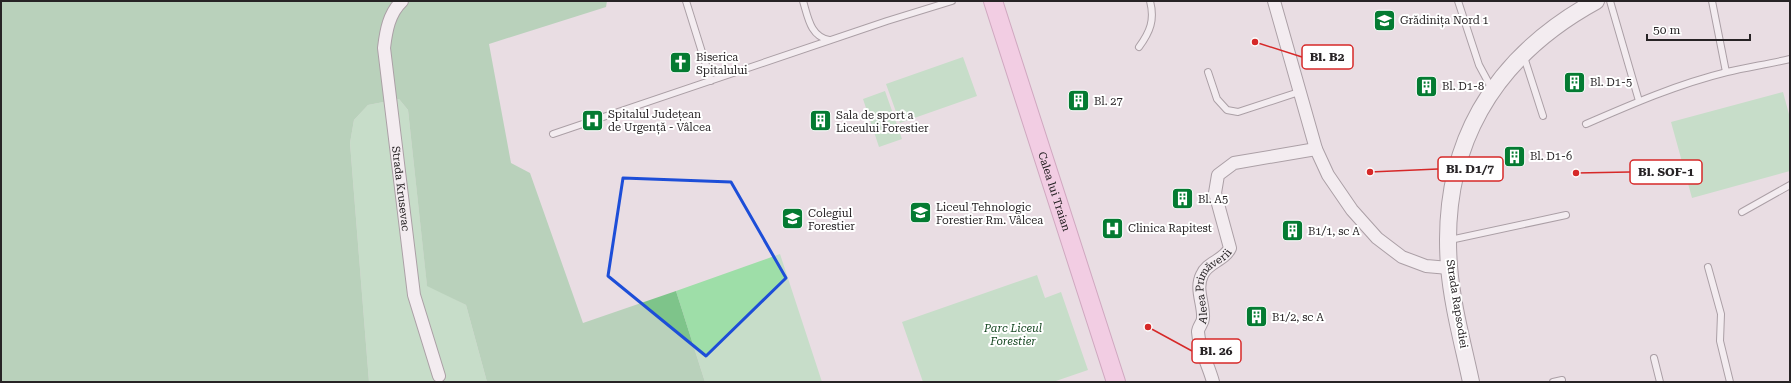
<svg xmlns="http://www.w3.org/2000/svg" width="1791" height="383" viewBox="0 0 1791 383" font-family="'Roboto Serif',serif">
<rect width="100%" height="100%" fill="#e9dde3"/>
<path fill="#9edea8" d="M963,57L977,96L900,123L886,84Z
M885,91L902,139L879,147L863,99Z
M1783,92L1790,118V171L1692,198L1671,122Z
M399,99L408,110L427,285L466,305L487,382H369L350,143L354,120L368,105Z
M780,254L822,382H705L676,291Z
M1037,275L1045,298L1061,292L1088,370L1053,382H923L902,322Z"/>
<path fill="#7ec48a" d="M1,1H607L606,7L489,44L511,163L530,173L583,323L676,291L705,382H487L466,305L427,286L408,110L399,99L368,105L354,120L350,143L369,382H1Z"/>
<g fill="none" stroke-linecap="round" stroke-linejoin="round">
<defs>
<path id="lane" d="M686,1L711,81
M803,1C808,17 810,36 829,40
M1458,1L1479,65L1492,89
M1610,1L1639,101
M1712,1L1726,72
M1139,47C1150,32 1155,20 1150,1
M1524,57L1543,116
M1208,72L1217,99L1227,110L1238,112L1299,92
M1586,124C1632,104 1678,84 1727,72C1748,67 1769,64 1790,59
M553,134L887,21L952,1
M1742,212L1790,185
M1450,240L1566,215
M1708,267L1721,314L1720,341L1730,382
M1654,358L1660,382
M1553,382L1562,380"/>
<g id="street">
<path id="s1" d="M402,1C389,13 386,31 384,48L414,295L439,376"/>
<path d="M1274,1L1316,149L1328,175L1352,210L1377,238L1402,257L1426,266L1449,268"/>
<path id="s2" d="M1213,382C1209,366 1199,349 1198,332C1198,327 1203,323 1203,318C1204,304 1195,289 1202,275C1207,262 1224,261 1230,248L1215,193L1218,175L1234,163L1316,149"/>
</g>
<path id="secondary" d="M1471,382C1463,344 1452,305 1449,266C1440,147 1492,58 1596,1"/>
<g id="primary">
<path id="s3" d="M993,1L1116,382"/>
</g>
</defs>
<use href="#lane" stroke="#60565b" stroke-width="8"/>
<use href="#street" stroke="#60565b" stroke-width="14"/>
<use href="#secondary" stroke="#60565b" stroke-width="18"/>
<use href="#primary" stroke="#b16894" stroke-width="20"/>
<use href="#lane" stroke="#fff" stroke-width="6"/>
<use href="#street" stroke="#fff" stroke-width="12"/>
<use href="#secondary" stroke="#fff" stroke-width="16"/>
<use href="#primary" stroke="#fdbbe3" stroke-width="18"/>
</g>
<path d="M0 0H1791V383H0ZM623,178L731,182L786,278L706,356L608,276Z" fill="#e9dde3" fill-opacity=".55" fill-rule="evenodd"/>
<path fill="none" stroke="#1d4ed8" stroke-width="3" stroke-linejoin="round" d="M623,178L731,182L786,278L706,356L608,276Z"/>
<defs>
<symbol id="school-square" viewBox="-11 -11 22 22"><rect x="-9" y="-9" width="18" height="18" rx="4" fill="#047b32" stroke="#fff"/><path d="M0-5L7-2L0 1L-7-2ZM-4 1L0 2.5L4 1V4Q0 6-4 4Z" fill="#fff"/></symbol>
<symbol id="church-square" viewBox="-11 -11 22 22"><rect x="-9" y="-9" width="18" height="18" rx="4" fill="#047b32" stroke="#fff"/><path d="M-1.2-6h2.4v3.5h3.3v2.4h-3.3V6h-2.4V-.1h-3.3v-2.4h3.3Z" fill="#fff"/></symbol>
<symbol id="building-square" viewBox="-11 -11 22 22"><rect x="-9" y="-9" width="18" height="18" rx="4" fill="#047b32" stroke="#fff"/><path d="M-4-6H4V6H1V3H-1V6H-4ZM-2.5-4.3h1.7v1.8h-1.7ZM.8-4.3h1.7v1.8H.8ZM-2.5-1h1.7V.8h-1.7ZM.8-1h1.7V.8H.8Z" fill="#fff"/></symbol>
<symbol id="hospital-square" viewBox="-11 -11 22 22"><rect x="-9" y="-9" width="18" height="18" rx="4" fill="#047b32" stroke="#fff"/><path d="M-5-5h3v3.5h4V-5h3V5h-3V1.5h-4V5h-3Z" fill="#fff"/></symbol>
</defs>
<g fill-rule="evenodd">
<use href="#school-square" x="1372" y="8" width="25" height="25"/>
<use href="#church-square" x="668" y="50" width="25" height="25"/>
<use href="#building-square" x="1562" y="70" width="25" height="25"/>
<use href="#building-square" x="1414" y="74" width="25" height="25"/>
<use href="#building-square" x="1066" y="88" width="25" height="25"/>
<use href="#hospital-square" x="580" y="108" width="25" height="25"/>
<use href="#building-square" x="808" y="108" width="25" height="25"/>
<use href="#building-square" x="1502" y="144" width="25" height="25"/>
<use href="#building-square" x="1170" y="186" width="25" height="25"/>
<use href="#school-square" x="908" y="200" width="25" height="25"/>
<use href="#school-square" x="780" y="206" width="25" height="25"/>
<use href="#hospital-square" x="1100" y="216" width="25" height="25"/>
<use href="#building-square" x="1280" y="218" width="25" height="25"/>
<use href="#building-square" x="1244" y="304" width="25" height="25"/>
</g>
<g text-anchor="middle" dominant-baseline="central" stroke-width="4" stroke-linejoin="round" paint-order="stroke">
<g font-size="11" fill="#272325" stroke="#fff" text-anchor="start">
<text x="1400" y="20">Grădinița Nord 1</text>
<text x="696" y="57">Biserica<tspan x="696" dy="13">Spitalului</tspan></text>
<text x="1590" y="82">Bl. D1-5</text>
<text x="1442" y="86">Bl. D1-8</text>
<text x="1094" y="101">Bl. 27</text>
<text x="608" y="114">Spitalul Județean<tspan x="608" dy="13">de Urgență - Vâlcea</tspan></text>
<text x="836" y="115">Sala de sport a<tspan x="836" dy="13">Liceului Forestier</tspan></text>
<text x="1530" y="156">Bl. D1-6</text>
<text x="1198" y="199">Bl. A5</text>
<text x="936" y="207">Liceul Tehnologic<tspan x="936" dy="13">Forestier Rm. Vâlcea</tspan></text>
<text x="808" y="213">Colegiul<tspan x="808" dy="13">Forestier</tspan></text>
<text x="1128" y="228">Clinica Rapitest</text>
<text x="1308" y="231">B1/1, sc A</text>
<text x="1272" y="317">B1/2, sc A</text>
</g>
<g font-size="11" fill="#272325" stroke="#fff">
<text stroke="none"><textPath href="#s1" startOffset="193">Strada Krusevac</textPath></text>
<text stroke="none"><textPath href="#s3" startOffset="200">Calea lui Traian</textPath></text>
<text stroke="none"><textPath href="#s2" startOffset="105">Aleea Primăverii</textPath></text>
<text transform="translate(1457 304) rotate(81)">Strada Rapsodiei</text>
</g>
<g font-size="11" font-style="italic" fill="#164822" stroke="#fff">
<text x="1013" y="328">Parc Liceul<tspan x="1013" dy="13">Forestier</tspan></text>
</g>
</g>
<path fill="none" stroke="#d62828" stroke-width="1.5" d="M1255 42L1302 57M1370 172L1438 169M1576 173L1630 172M1148 327L1192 351"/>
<g fill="#d62828" stroke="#fff" stroke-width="1.5">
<circle cx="1255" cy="42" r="4"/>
<circle cx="1370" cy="172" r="4"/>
<circle cx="1576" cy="173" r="4"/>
<circle cx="1148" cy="327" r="4"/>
</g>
<g fill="#fff" stroke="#d62828" stroke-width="1.5">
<rect x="1302" y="45" width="51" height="24" rx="4"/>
<rect x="1438" y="157" width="65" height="24" rx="4"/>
<rect x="1630" y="160" width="72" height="24" rx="4"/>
<rect x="1192" y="339" width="49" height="24" rx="4"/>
</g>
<g font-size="12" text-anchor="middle" font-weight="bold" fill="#272325">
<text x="1327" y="61">Bl. B2</text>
<text x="1470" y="173">Bl. D1/7</text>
<text x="1666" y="176">Bl. SOF-1</text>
<text x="1216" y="355">Bl. 26</text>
</g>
<rect width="1791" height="383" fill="none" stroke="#272325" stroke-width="4"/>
<path d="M1647 34v6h103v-6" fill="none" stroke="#272325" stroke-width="2"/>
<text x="1653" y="34" font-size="12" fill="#272325" stroke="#ffffff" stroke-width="3" paint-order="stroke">50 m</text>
</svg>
